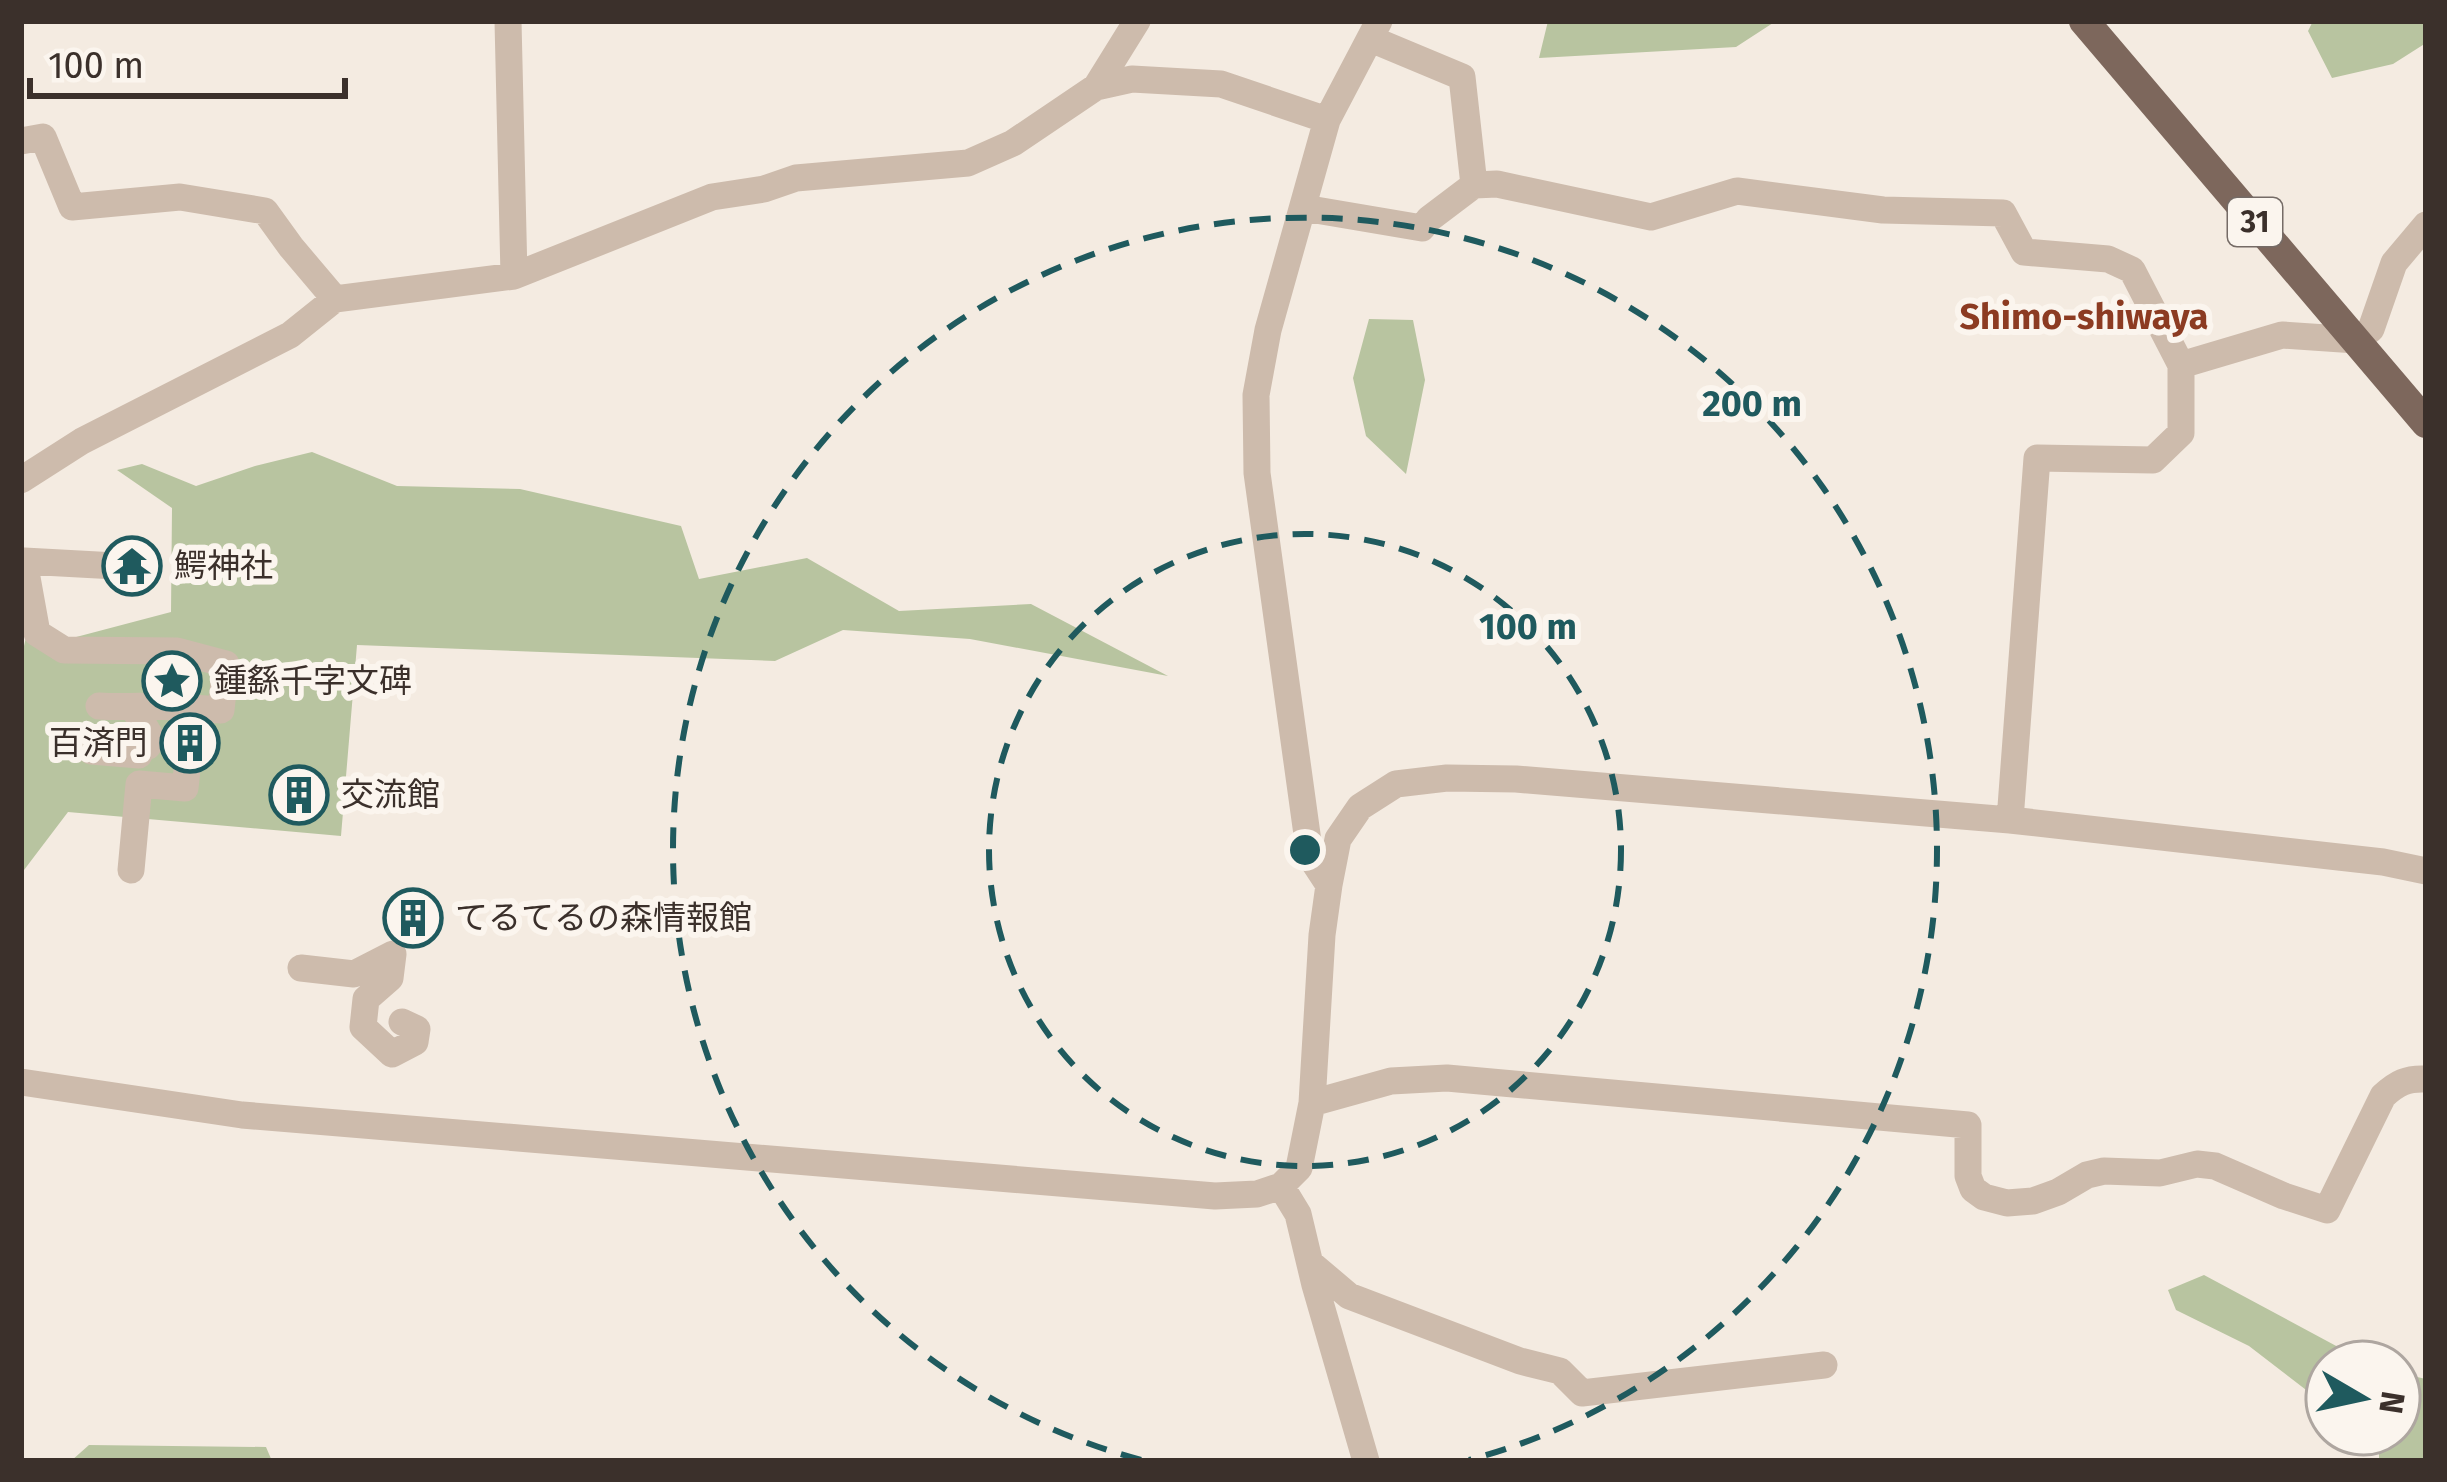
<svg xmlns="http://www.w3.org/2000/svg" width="2447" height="1482" viewBox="0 0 2447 1482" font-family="'Fira Sans','Noto Sans JP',sans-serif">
<rect width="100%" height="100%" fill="#f4ebe1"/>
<path fill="#b8c4a0" d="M1548,21H1776L1736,47L1539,58Z
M2313,21H2426V43L2393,64L2332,78L2308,31Z
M1369,319L1413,320L1425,380L1406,474L1366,436L1353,378Z
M312,452L397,486L520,489L681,526L699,579L807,558L899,611L1031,604L1168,676L970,639L843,630L775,661L357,645L341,836L68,812L21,874V659L30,620L61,641L171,612L172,508L117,470L142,464L196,486L255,466Z
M2204,1275L2366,1362H2327V1406L2249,1346L2176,1310L2168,1290Z
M2399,1373L2426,1379V1461H2379V1445L2364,1434H2399Z
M89,1445L266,1447L272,1461H71Z"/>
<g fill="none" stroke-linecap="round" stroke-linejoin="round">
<path stroke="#cdbbac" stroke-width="27" d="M508,21L514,276
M1371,39L1462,77L1474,185
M1096,87L1137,21
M21,141L43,137L72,207L180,197L265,211L291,247L335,299
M1304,208L1422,228L1429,219L1474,185L1497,184L1651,217L1737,191L1883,210L2003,213L2024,252L2108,259L2132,270L2181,365V433L2153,460L2037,458L2010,820
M2181,365L2282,335L2356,340L2371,329L2394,263L2426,225
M21,480L82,441L290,335L335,299L514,276L712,197L764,189L796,178L968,163L1013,143L1096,87L1132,79L1221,84L1327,120
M116,566L24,561L37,633L64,650L177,651L226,664L221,710L192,708L188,756
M99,706C131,708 160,704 192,708
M134,709L149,734L148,746L92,742L91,751L139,755
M131,870L139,784L185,788L187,770
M1329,885L1310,856L1257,473L1256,395L1268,330L1327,120L1379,21
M301,968L354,974L393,954L390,978L366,999L363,1027L392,1054L415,1042L417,1029L402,1022
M21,1082L242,1115L1215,1196L1257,1194L1281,1186L1299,1168L1312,1103L1322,935L1329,885L1338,839L1360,807L1396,784L1447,778L1516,779L2010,820L2383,862L2426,871
M1312,1103L1391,1081L1447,1078L1968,1125V1176L1973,1189L1984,1197L2007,1203L2033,1201L2058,1192L2087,1175L2104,1171L2160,1173L2197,1164L2215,1166L2284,1196L2327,1210L2383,1096C2397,1083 2407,1078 2426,1079
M1281,1186L1298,1214L1315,1285L1366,1461
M1310,1263L1349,1296L1520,1361L1560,1371L1582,1393L1824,1365"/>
<path stroke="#7d675c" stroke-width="30" d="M2084,21L2426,423"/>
</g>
<g fill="none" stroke="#1f5a5e" stroke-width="6" stroke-dasharray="21 15">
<circle cx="1305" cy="850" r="316"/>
<path d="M1141 1460A632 632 0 1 1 1469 1460"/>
</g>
<defs>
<symbol id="temple-ring" viewBox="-11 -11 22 22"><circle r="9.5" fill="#fbf5ee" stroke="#1f5a5e" stroke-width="1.5"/><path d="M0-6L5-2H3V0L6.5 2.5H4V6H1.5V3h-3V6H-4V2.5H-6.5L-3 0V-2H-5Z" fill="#1f5a5e"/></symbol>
<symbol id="sight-ring" viewBox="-11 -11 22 22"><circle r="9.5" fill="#fbf5ee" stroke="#1f5a5e" stroke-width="1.5"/><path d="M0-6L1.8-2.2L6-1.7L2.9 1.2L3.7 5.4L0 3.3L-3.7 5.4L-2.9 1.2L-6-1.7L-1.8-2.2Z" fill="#1f5a5e"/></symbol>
<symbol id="building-ring" viewBox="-11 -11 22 22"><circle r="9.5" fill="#fbf5ee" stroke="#1f5a5e" stroke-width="1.5"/><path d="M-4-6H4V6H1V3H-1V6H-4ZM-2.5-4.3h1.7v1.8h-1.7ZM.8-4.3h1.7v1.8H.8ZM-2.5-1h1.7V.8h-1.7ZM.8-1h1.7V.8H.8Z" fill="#1f5a5e"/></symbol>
</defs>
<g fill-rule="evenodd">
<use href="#temple-ring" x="99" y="533" width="66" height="66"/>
<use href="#sight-ring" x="139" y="648" width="66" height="66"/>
<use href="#building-ring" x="157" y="710" width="66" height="66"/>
<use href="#building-ring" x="266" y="762" width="66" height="66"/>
<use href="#building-ring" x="380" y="885" width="66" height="66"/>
</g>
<g text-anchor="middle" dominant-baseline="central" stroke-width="12" stroke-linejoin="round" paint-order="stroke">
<rect fill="#fbf5ee" stroke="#756b66" stroke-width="3" x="2228" y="198" width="54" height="48" rx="9"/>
<g font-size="30" font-weight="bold" fill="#3b302b">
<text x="2255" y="222">31</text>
</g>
<g font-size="33" fill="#3b302b" stroke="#fbf5ee" text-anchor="start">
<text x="174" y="566">鰐神社</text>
<text x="214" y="681">鍾繇千字文碑</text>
<text x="148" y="743" text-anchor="end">百済門</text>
<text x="341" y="795">交流館</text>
<text x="455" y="918">てるてるの森情報館</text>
</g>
<g font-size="36" font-weight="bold" fill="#8c3b22" stroke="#fbf5ee">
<text x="2084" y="317">Shimo-shiwaya</text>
</g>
</g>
<circle cx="1305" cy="850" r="18" fill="#1f5a5e" stroke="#fbf5ee" stroke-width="6"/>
<g font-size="36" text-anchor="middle" font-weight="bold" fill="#1f5a5e" stroke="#fbf5ee" stroke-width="12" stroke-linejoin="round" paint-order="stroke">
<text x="1752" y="416">200 m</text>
<text x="1528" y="639">100 m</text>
</g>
<rect width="2447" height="1482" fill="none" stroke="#3b302b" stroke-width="48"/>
<g transform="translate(2363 1398) rotate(99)"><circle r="57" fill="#fbf5ee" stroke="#aea6a0" stroke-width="3"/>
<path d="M0-9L21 45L0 30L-21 45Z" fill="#1f5a5e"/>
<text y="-18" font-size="33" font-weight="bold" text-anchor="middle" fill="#3b302b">N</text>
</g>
<path d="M30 78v18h315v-18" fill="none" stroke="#3b302b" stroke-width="6"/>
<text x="48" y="78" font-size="36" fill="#3b302b" stroke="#fbf5ee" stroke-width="9" paint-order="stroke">100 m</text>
</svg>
